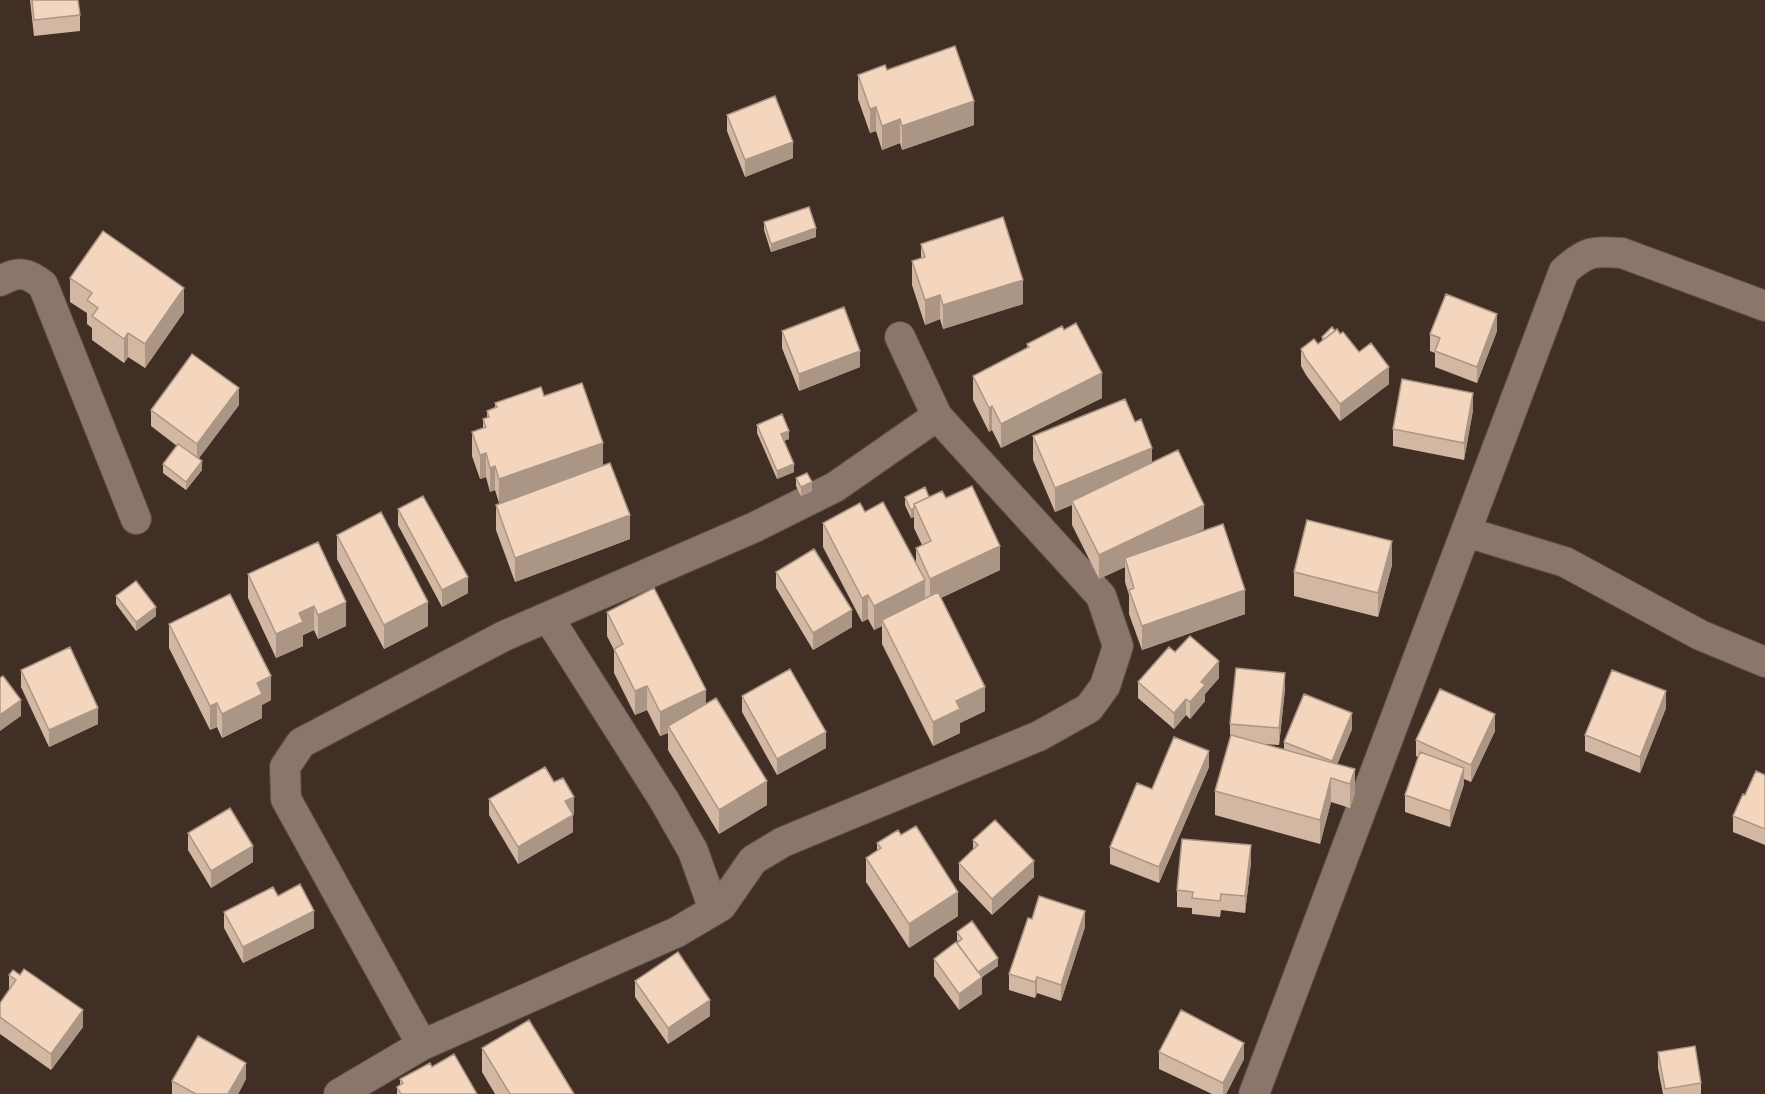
<svg xmlns="http://www.w3.org/2000/svg" width="1765" height="1094" viewBox="0 0 1765 1094" font-family="'Titillium Web',sans-serif">
<rect width="100%" height="100%" fill="#412f26"/>
<g fill="none" stroke-linecap="round" stroke-linejoin="round">
<defs>
<path id="minor" d="M0,281C18,271 27,272 43,285L136,519
M1466,532L1565,562L1700,635L1765,662
M548,617L664,800L693,851L714,910
M422,1045L286,799L285,767L301,743L504,636L755,527L835,487L937,416
M339,1094L422,1045L677,932L721,906L753,860L783,842L1039,736L1089,708L1105,686L1118,646L1101,596L937,416L900,337
M1254,1094L1564,271C1587,251 1592,251 1622,253L1765,306"/>
</defs>
<use href="#minor" stroke="#5b4c44" stroke-width="32"/>
<use href="#minor" stroke="#8a766b" stroke-width="30"/>
</g>
<path fill="#d2b8a3" d="M30,0H78L80,15V31L34,36Z
M887,70L974,125L902,150L900,143L882,150L876,131L870,133L858,99V75Z
M727,115L793,158L745,177L727,131Z
M764,222L816,237L771,252L764,230Z
M921,244L1023,304L943,329L940,319L925,325L912,285V261L921,258Z
M70,278L184,312L145,368L128,357L124,363L92,340V328L87,324V313L70,302Z
M782,331L860,367L799,391L782,348Z
M1335,331L1340,334L1359,352L1389,384L1340,421L1306,375L1301,366V349L1318,344L1322,341V337Z
M1497,331L1477,383L1435,367V353L1430,351V334Z
M1027,344L1102,398L1001,448L992,430L989,432L973,400V376L1027,348Z
M544,396L603,466L630,539L515,582L496,530V505L535,491L499,503L495,490L490,492L486,477L480,479L472,456V432L483,428V419L487,418V411L495,408V403Z
M239,405L198,459L202,470L186,490L163,473V464L177,446L151,426V410Z
M1473,410L1464,460L1393,446V429Z
M757,425L789,439L784,441L794,472L777,479L757,433Z
M1033,436L1152,462L1204,529L1188,536L1245,614L1142,650L1129,614V595L1125,582V567L1099,579L1072,525V505L1055,512L1033,460Z
M796,478L812,491L801,496L796,486Z
M905,497L946,498L1000,570L941,598L985,711L960,723V733L933,746L882,644V626L874,630L868,619L862,622L823,547V523L865,512L916,563V548L922,545L914,528V517L911,518L905,505Z
M398,509L468,593L442,607L398,525Z
M337,535L428,626L384,649L337,559Z
M318,542L346,626L318,639L314,630L303,635V646L276,658L248,598V574Z
M1392,565L1378,617L1294,596V572Z
M776,572L852,627L813,650L776,588Z
M116,596L156,616L136,631L116,604Z
M607,612L706,703L767,805L719,834L668,750V733L660,736L647,710L635,715L614,673V650L607,636Z
M169,624L271,700L262,705V718L222,738L217,727L210,730L169,648Z
M1175,652L1219,678L1205,694V701L1190,719L1186,715L1174,729L1138,698V682Z
M21,670L98,724L49,747L21,687Z
M1285,689L1279,745L1263,744L1284,749V742L1352,729L1337,764L1355,769V793L1350,808L1331,802L1320,844L1215,815V791L1230,737V724Z
M742,696L826,748L777,775L742,712Z
M1666,708L1640,773L1585,751V735Z
M1495,731L1471,782L1464,779V784L1450,827L1405,812V795L1418,757L1416,756V740Z
M1209,767L1159,883L1110,864V847L1152,789Z
M1765,775V845L1733,832V816L1745,795Z
M554,782L574,813L573,814V832L518,864L489,815V799Z
M188,833L253,862L211,888L188,850Z
M901,835L958,916L909,948L866,882V858L877,851V843Z
M973,840L1034,877L992,915L959,880V863L973,849Z
M1251,862L1245,913L1221,910L1220,917L1192,914V908L1177,907V890Z
M278,896L314,928L243,963L224,928V912Z
M1085,927L1061,1001L1037,993L1035,998L1009,990V974Z
M957,932L998,966L982,977V994L959,1010L934,976V959L958,942L957,940Z
M9,975L83,1027L51,1070L0,1034V1003L9,990Z
M635,981L710,1016L668,1044L635,997Z
M482,1048L574,1094H495L482,1072Z
M1159,1052L1244,1059L1226,1094H1212L1159,1069Z
M1658,1052L1701,1083V1094H1663L1658,1068Z
M432,1067L477,1094H397V1087L400,1085V1079Z
M246,1079L238,1094H172V1081Z"/>
<path fill="#ab9685" d="M974,101V125L902,150V126Z
M876,107V131L870,133V109Z
M900,119V143L882,150V126Z
M793,142V158L745,177V160Z
M816,228V237L771,252V244Z
M1023,280V304L943,329V305Z
M184,288V312L145,368V344Z
M940,295V319L925,325V300Z
M1497,314V331L1477,383V367Z
M128,333V357L124,363V339Z
M860,351V367L799,391V374Z
M1389,367V384L1340,421V404Z
M1102,373V398L1001,448V424Z
M239,388V405L197,461V444Z
M1473,393V410L1464,460V443Z
M992,406V430L989,432V408Z
M789,431V439L781,442V434Z
M603,443V468L499,503V479Z
M1152,448V472L1072,501V505L1055,512V488Z
M486,453V477L480,479V455Z
M202,461V470L186,490V482Z
M794,464V472L777,479V471Z
M495,466V490L490,492V468Z
M812,482V491L801,496V487Z
M1204,505V529L1127,565L1125,558V567L1099,579V555Z
M914,508V517L911,518V510Z
M630,515V539L515,582V558Z
M1392,541V565L1378,617V593Z
M1000,546V570L930,603V579Z
M468,577V593L442,607V590Z
M925,580V604L882,620V626L874,630V606Z
M1245,590V614L1142,650V626Z
M868,595V619L862,622V598Z
M346,602V626L318,639V615Z
M428,602V626L384,649V625Z
M314,606V630L303,635V646L276,658V634L299,613Z
M156,607V616L136,631V622Z
M852,610V627L813,650V633Z
M1219,661V678L1205,694V701L1190,719V702L1201,682Z
M1285,673V689L1279,745V728Z
M271,676V700L262,705V718L222,738V714L257,683Z
M647,686V710L635,715V691Z
M985,687V711L960,723V733L933,746V722L956,701Z
M706,690V714L668,726V733L660,736V712Z
M1666,691V708L1640,773V757Z
M1186,699V715L1174,729V713Z
M21,700V716L0,731V715Z
M217,703V727L210,730V706Z
M98,708V724L49,747V730Z
M1352,713V729L1332,777V761Z
M1495,714V731L1471,782V765Z
M826,732V748L777,775V759Z
M1209,751V767L1159,883V867Z
M1464,768V784L1450,827V811Z
M1355,769V793L1350,808V784Z
M1331,778V802L1320,844V820Z
M767,781V805L719,834V810Z
M574,797V813L565,818V801Z
M573,815V832L518,864V847Z
M1251,845V862L1245,913V896Z
M253,846V862L211,888V871Z
M1034,861V877L992,915V899Z
M958,892V916L909,948V924Z
M314,911V928L243,963V947Z
M1085,911V927L1061,1001V985Z
M998,958V966L982,977V994L959,1010V994L977,972Z
M1037,977V993L1035,998V982Z
M710,1000V1016L668,1044V1028Z
M83,1010V1027L51,1070V1054Z
M1244,1043V1059L1226,1094H1223V1083Z
M246,1063V1079L238,1094H228Z"/>
<path fill="#f4d6be" stroke="#ab9685" stroke-width="1.5" d="M32,0H78L80,15L34,20Z
M955,46L974,101L902,126L900,119L882,126L876,107L870,109L858,75L885,65L887,70Z
M775,96L793,142L745,160L727,115Z
M809,207L816,228L771,244L764,222Z
M1003,217L1023,280L943,305L940,295L925,300L912,261L925,257L921,244Z
M103,231L184,288L145,344L128,333L124,339L92,316L98,308L87,300L92,293L70,278Z
M1446,294L1497,314L1477,367L1435,351L1440,338L1430,334Z
M844,307L860,351L799,374L782,331Z
M1076,323L1102,373L1001,424L992,406L989,408L973,376L1029,347L1027,344L1062,326L1064,330Z
M1332,327L1335,331L1324,339L1322,337Z
M1337,329L1340,334L1343,332L1359,352L1371,343L1389,367L1340,404L1306,359L1301,349L1314,339L1318,344Z
M192,354L239,388L197,444L151,410Z
M1402,379L1473,393L1464,443L1393,429Z
M582,383L603,443L499,479L495,466L490,468L486,453L480,455L472,432L486,427L483,419L489,417L487,411L497,407L495,403L541,387L544,396Z
M1125,399L1135,422L1141,419L1152,448L1055,488L1033,436Z
M782,414L789,431L781,434L794,464L777,471L757,425Z
M178,444L202,461L186,482L163,464Z
M1178,450L1204,505L1099,555L1072,501Z
M610,463L630,515L515,558L496,505Z
M807,473L812,482L801,487L796,478Z
M972,486L1000,546L930,579L916,548L931,541L914,504L942,491L946,498Z
M925,487L929,497L914,504V508L911,510L905,497Z
M423,496L468,577L442,590L398,509Z
M883,502L925,580L874,606L868,595L862,598L823,523L860,503L865,512Z
M381,512L428,602L384,625L337,535Z
M1307,520L1392,541L1378,593L1294,572Z
M1223,524L1245,590L1142,626L1129,590L1134,588L1125,558Z
M318,542L346,602L318,615L314,606L299,613L303,622L276,634L248,574Z
M814,549L852,610L813,633L776,572Z
M136,581L156,607L136,622L116,596Z
M654,588L706,690L660,712L647,686L635,691L614,649L623,644L607,612Z
M938,592L985,687L956,701L960,709L933,722L882,620Z
M230,594L271,676L257,683L262,694L222,714L217,703L210,706L169,624Z
M1190,636L1219,661L1201,682L1205,685L1190,702L1186,699L1174,713L1138,682L1169,647L1175,652Z
M70,647L98,708L49,730L21,670Z
M1236,668L1285,673L1279,728L1230,724Z
M790,669L826,732L777,759L742,696Z
M1612,670L1666,691L1640,757L1585,735Z
M3,676L21,700L0,715V678Z
M1440,689L1495,714L1471,765L1416,740Z
M1304,694L1352,713L1332,761L1284,742Z
M716,698L767,781L719,810L668,726Z
M1231,735L1355,769L1350,784L1331,778L1320,820L1215,791Z
M1174,737L1209,751L1159,867L1110,847L1137,783L1152,789Z
M1420,752L1464,768L1450,811L1405,795Z
M545,767L554,782L563,778L574,797L565,801L573,815L518,847L489,799Z
M1756,771L1765,775V829L1733,816L1743,794L1745,795Z
M230,808L253,846L211,871L188,833Z
M995,820L1034,861L992,899L959,863L978,845L973,840Z
M916,826L958,892L909,924L866,858L881,848L877,843L898,830L901,835Z
M1182,839L1251,845L1245,896L1221,894L1220,901L1192,898L1193,892L1177,890Z
M300,884L314,911L243,947L224,912L273,887L278,896Z
M1039,896L1085,911L1061,985L1037,977L1035,982L1009,974L1028,918L1032,919Z
M972,921L998,958L978,972L957,943L962,939L957,932Z
M956,942L982,977L959,994L934,959Z
M678,952L710,1000L668,1028L635,981Z
M24,969L83,1010L51,1054L0,1017V1003L16,980L9,975L13,970L20,975Z
M1181,1010L1244,1043L1223,1083L1159,1052Z
M529,1020L574,1094H510L482,1048Z
M198,1036L246,1063L228,1094H196L172,1081Z
M1695,1046L1701,1083L1665,1089L1658,1052Z
M454,1054L477,1094H401L397,1087L403,1083L400,1079L430,1063L432,1067Z"/>
</svg>
